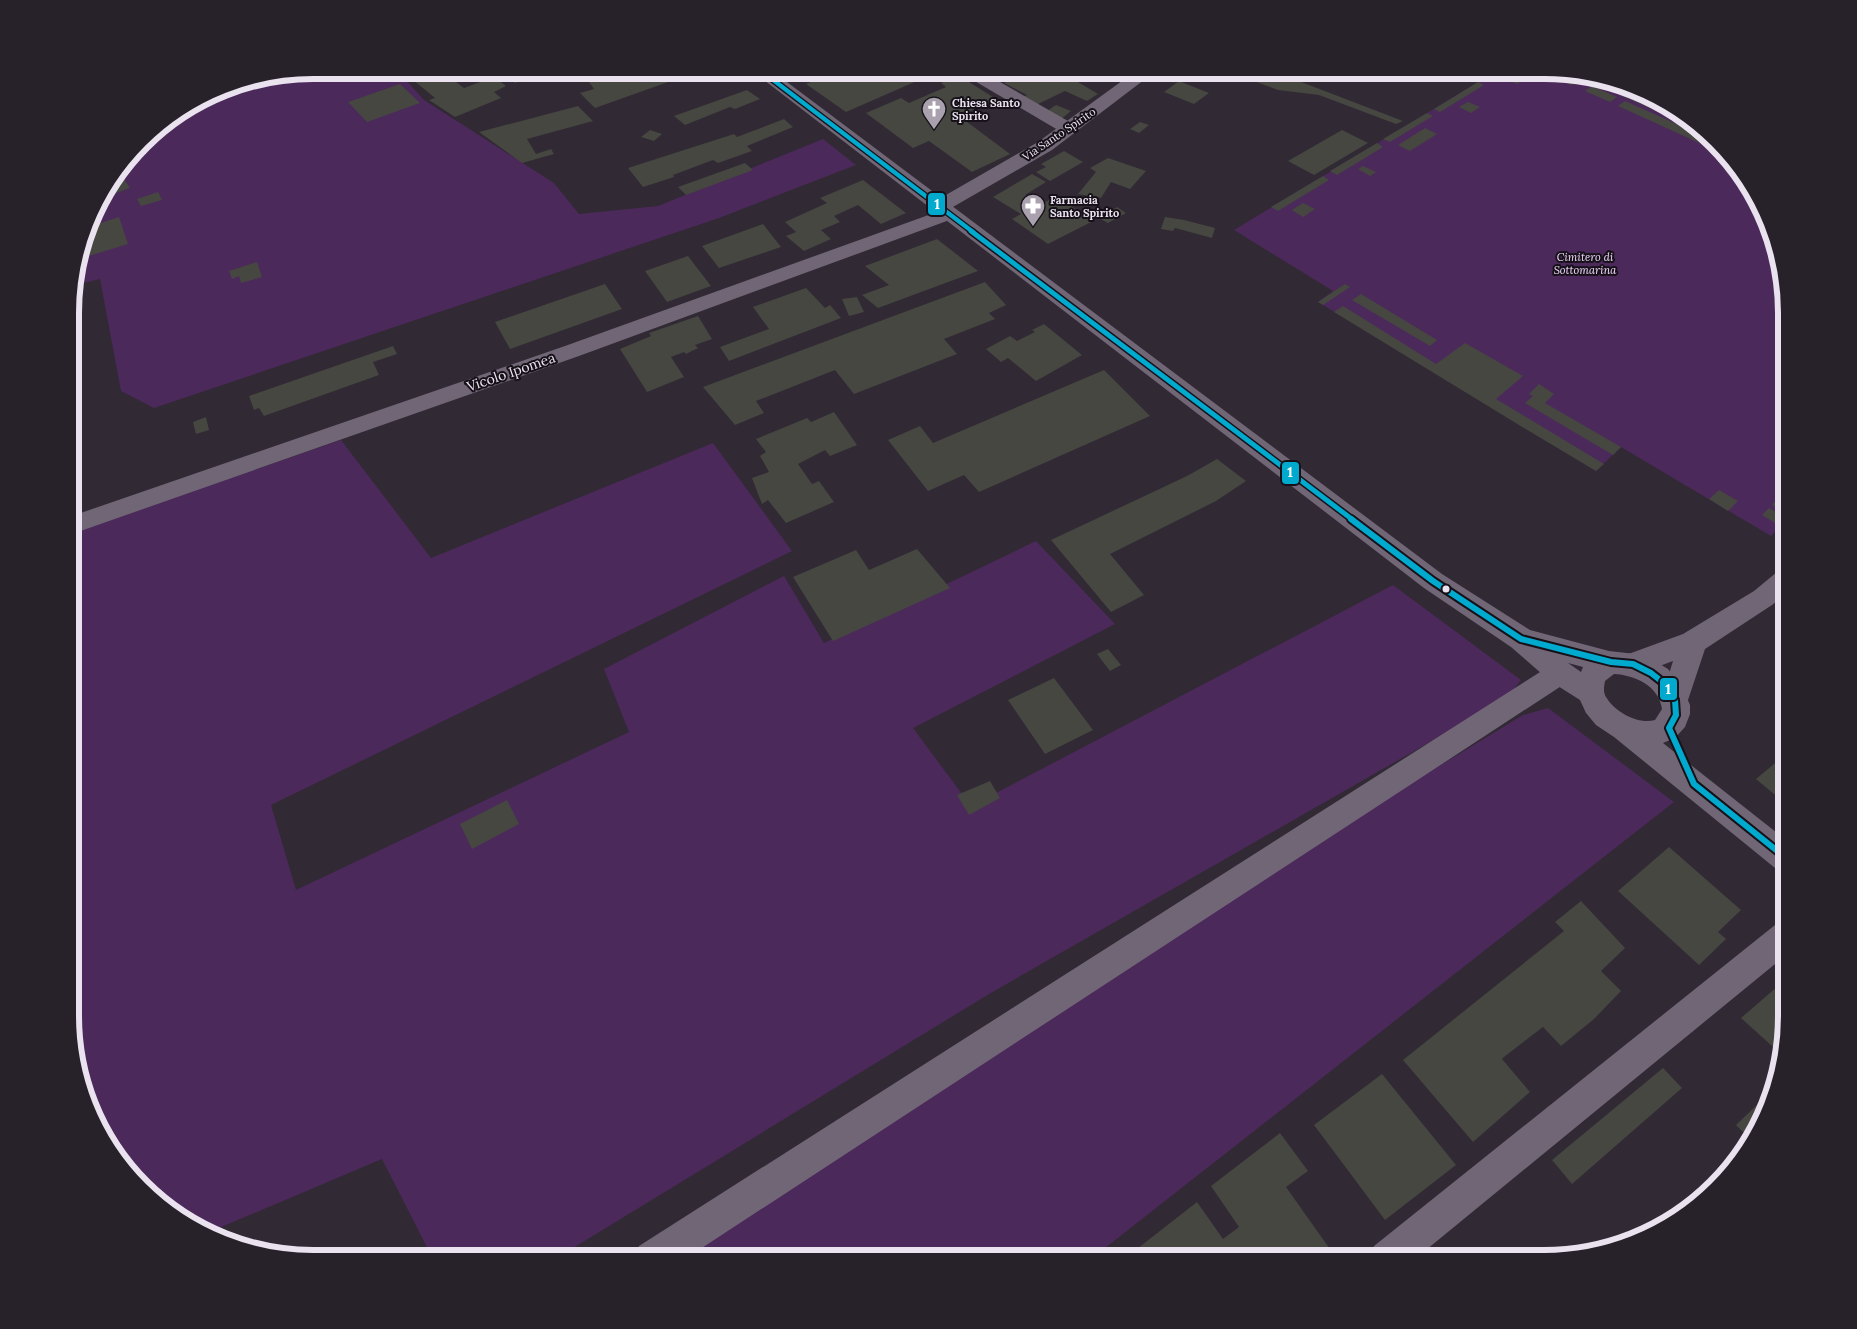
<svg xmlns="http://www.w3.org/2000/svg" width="1857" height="1329" viewBox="0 0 1857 1329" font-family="Lora,serif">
<rect width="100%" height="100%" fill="#312934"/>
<path fill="#4c295b" d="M313,70H397L424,100L554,183L579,214L658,206L823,139L856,165L719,218L154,408L121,391L100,279L72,286L95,205L153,131L220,88Z
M1498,70L1560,71L1591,78L1695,124L1762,205L1786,297V519L1771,536L1621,447L1596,471L1318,302L1333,291L1234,230Z
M341,440L431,558L713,443L792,551L271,805L296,890L629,732L604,669L784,576L824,643L1036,541L1115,624L913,728L971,806L1393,585L1521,680L1507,698L989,994L555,1259H433L382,1159L207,1233L165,1209L102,1137L72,1047V533Z
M1548,708L1674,802L1091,1259H646L655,1243L1523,715Z"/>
<path fill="#454740" d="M401,70H440L464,88L494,77L506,86L494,92L501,98L455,117L429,100L435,98Z
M512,70H524L532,77L515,83L503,74Z
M532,70H572L546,81Z
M621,70H702L595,108L580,93L594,89L589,82Z
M795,70H817L804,76Z
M839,70H931L935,73L846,112L806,84Z
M950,70L996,99L959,116L1010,154L972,172L929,141L913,148L866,113L901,98L909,103L946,87L941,83L949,80L941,75Z
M1022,70H1049L1062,78L1066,76L1057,70H1076L1089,78L1078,82L1098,94L1087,101L1065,91L1036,105L1021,98L1027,95L1004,83L1016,76L1014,74Z
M1270,70L1403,121L1396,124L1319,95L1278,90L1254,81Z
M1498,70H1510L1491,82L1484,79Z
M1518,70H1538L1517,84L1505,79Z
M1567,75L1579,80L1572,85L1559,80Z
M1179,81L1209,93L1194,104L1164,92Z
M1478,82L1484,85L1440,112L1434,109Z
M400,84L420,103L367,122L348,102Z
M1604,84L1674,114L1670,117L1600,86Z
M1592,86L1617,97L1610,102L1585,91Z
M747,90L760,99L735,109L730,107L685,125L674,116Z
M1625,101L1706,137L1717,151L1618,106Z
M1468,102L1480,107L1471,113L1459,107Z
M1056,105L1071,111L1060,120L1044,113Z
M578,106L593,121L527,139L536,154L551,149L554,154L522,163L479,132Z
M1427,113L1433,116L1390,142L1383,139Z
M784,119L793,127L747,146L752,151L718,163L713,160L673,175L674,177L643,187L628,168L734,134L737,137Z
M1684,119L1695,124L1701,131L1680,122Z
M1140,122L1149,125L1139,133L1130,129Z
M1425,128L1437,134L1410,151L1398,145Z
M650,130L662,134L654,141L641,137Z
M1342,130L1368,143L1314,175L1288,161Z
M1377,143L1383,147L1337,175L1330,171Z
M1064,151L1083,162L1050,181L1036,172L1046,167L1041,164Z
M1108,158L1146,171L1130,189L1111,182L1101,198L1078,194L1096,172L1090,168Z
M745,163L753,170L686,195L678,187Z
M1363,166L1376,172L1370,176L1358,169Z
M1032,174L1046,182L1025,195L1040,205L1057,196L1093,221L1048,244L1012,219L1021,214L993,197Z
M122,176L130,188L108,196L105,192L116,178Z
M1323,176L1329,180L1278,211L1271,207Z
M863,180L906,213L881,224L858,205L834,216L840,222L821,230L831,239L804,251L786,236L796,232L785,222L827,203L820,198Z
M158,192L162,200L141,206L137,199Z
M1303,203L1315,209L1303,217L1292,210Z
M1117,207L1126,213L1108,223L1099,218Z
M119,217L128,244L79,259L89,227Z
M1165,217L1184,220L1215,228L1212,238L1175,228L1173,231L1161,229Z
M763,224L781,247L719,268L702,246Z
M937,239L978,271L878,308L862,295L889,285L865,266Z
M688,256L711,286L667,302L645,271Z
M257,262L262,277L241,283L239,276L232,279L229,271Z
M985,282L1006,305L989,313L995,319L944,339L957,354L854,394L835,370L756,401L764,413L735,425L703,387Z
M605,284L622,309L510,349L495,322Z
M1345,284L1350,287L1323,305L1318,302Z
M806,288L825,308L830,305L841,318L729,361L720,347L769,329L753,307Z
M1361,294L1437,340L1430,346L1352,300Z
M857,297L864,312L849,316L842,299Z
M1343,306L1436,364L1465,343L1523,376L1496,399L1604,464L1596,471L1519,425L1334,312Z
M698,316L712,339L695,345L698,348L686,354L684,352L671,357L684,377L647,392L620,349L651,336L649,333Z
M1044,324L1082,355L1036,381L1008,358L1001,362L986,349L1010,336L1017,341L1035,332L1032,330Z
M393,346L397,354L373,362L379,375L264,416L259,408L254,410L249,396Z
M1104,370L1150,416L979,492L964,475L928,491L888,440L920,426L933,443Z
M1539,384L1554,394L1545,403L1621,447L1613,455L1525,403L1533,396L1529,394Z
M834,412L857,445L830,456L825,450L798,464L812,484L819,481L834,502L786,523L768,500L762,504L752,478L769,472L760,456L766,452L756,439L807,418L811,422Z
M206,417L209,430L196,434L193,422Z
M1217,459L1246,481L1216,501L1110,554L1144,595L1111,612L1051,540L1187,476Z
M1719,490L1738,501L1728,511L1709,499Z
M1784,492L1786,494V519L1780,526L1762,515L1769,508L1784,517L1785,514L1772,505Z
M917,549L950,588L833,641L793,577L856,550L869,570Z
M1108,649L1121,665L1110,671L1097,654Z
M1054,678L1093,730L1045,754L1008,700Z
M1786,754V804L1756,779Z
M990,781L1000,798L969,815L957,795Z
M507,800L519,824L472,849L460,824Z
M1669,847L1741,910L1718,932L1726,939L1699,965L1618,891Z
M1581,901L1625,948L1601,971L1621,991L1594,1019L1561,1046L1543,1027L1504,1057L1502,1059L1530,1092L1473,1142L1403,1060L1564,931L1555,922Z
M1786,979V1032L1782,1055L1741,1018Z
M1663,1068L1682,1088L1572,1184L1552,1160Z
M1382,1074L1456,1165L1385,1220L1314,1125Z
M1763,1099L1769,1104L1750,1139L1736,1125Z
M1280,1133L1308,1171L1286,1187L1337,1259H1124L1197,1202L1223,1239L1239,1227L1211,1186Z"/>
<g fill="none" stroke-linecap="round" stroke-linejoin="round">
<path fill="#706675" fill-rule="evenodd" d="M959,70H979L1075,125L1078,129L1075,133L1069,134L1063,133L961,73Z
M948,208L955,210L957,214L955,218L579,356L72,534V516L565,346Z
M1560,662L1569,665L1573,673L1569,681L685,1259H634L639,1246L1551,665Z
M1786,921V955L1415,1259H1369L1374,1246L1775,925Z"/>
<path fill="#706675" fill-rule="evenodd" d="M1137,70H1157L1052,150L946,211L939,213L932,211L929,207L932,203L1038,142Z
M1786,569V594L1772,605L1705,649L1685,709L1675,712L1665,709L1661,700L1673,661L1633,676L1623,672L1619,664L1623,656L1683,634L1754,591L1777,572Z"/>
<path fill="#706675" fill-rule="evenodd" d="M751,70H771L1442,574L1530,630L1609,651L1636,654L1655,661L1668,669L1682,687L1690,705V714L1685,727L1675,738L1663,743L1786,840V872L1775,868L1614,737L1596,725L1586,713L1580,700L1550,681L1511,647L1424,588ZM1568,663L1583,667L1581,672ZM1614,674C1635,675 1659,686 1662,709L1655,720C1638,725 1615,712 1606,697C1603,692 1604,687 1605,681Z"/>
<defs>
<path id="bus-1-far2" d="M760,70L973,232"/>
<path id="bus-1-far1" d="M971,231L1353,520"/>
<path id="bus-1" d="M1351,519L1433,581L1521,639L1611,662L1633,664L1651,673L1665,684L1675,700L1676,715L1669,728L1694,784L1786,858"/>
</defs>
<use href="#bus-1-far2" stroke="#161119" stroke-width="7"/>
<use href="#bus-1-far1" stroke="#161119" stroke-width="8"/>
<use href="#bus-1" stroke="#161119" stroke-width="10"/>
<use href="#bus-1-far2" stroke="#00a9ce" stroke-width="4.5"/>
<use href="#bus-1-far1" stroke="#00a9ce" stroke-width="5"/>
<use href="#bus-1" stroke="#00a9ce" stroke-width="6"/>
</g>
<defs>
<symbol id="church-pin" viewBox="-11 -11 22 30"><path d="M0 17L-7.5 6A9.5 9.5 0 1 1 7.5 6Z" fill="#a9a1ae" stroke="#161119"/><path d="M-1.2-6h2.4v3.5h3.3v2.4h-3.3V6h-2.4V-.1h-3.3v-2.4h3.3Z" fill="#fff"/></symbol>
<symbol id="pharmacy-pin" viewBox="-11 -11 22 30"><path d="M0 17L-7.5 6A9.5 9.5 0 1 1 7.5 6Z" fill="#a9a1ae" stroke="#161119"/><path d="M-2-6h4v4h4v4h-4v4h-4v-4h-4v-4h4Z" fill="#fff"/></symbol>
</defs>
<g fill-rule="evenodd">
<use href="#church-pin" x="920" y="95" width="28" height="38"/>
<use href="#pharmacy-pin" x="1019" y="192" width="28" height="38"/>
</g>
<circle fill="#eae2ef" stroke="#161119" stroke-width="2" cx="1446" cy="589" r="4.5"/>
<g text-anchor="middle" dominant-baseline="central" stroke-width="4" stroke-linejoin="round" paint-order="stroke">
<g font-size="11" font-weight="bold" fill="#eae2ef" stroke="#161119" text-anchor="start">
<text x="952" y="103">Chiesa Santo<tspan x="952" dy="13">Spirito</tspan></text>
<text x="1050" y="200">Farmacia<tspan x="1050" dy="13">Santo Spirito</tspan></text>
</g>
<g font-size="11" fill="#eae2ef" stroke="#161119">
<text transform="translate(1059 134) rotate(-34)">Via Santo Spirito</text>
</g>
<g font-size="11" font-style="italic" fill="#f0d8fc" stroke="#161119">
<text x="1585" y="257">Cimitero di<tspan x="1585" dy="13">Sottomarina</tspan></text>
</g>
<g font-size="14" fill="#eae2ef" stroke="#161119">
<text transform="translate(511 372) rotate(-19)">Vicolo Ipomea</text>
</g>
</g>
<path d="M0 0H1857V1329H0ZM313 79H1544A234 234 0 0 1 1778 313V1016A234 234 0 0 1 1544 1250H313A234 234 0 0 1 79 1016V313A234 234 0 0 1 313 79Z" fill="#27222a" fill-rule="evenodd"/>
<path fill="none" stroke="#eae2ef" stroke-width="6" d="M313 79H1544A234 234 0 0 1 1778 313V1016A234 234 0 0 1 1544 1250H313A234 234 0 0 1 79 1016V313A234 234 0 0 1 313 79Z"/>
<g stroke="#161119" stroke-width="2">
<rect x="927" y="192" width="19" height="24" rx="5" fill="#00a9ce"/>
<rect x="1281" y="461" width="19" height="24" rx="5" fill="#00a9ce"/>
<rect x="1659" y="677" width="19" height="24" rx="5" fill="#00a9ce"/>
</g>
<g font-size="14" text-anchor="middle" font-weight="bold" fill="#fff">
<text x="937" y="209">1</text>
<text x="1290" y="477">1</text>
<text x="1668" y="694">1</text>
</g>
</svg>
